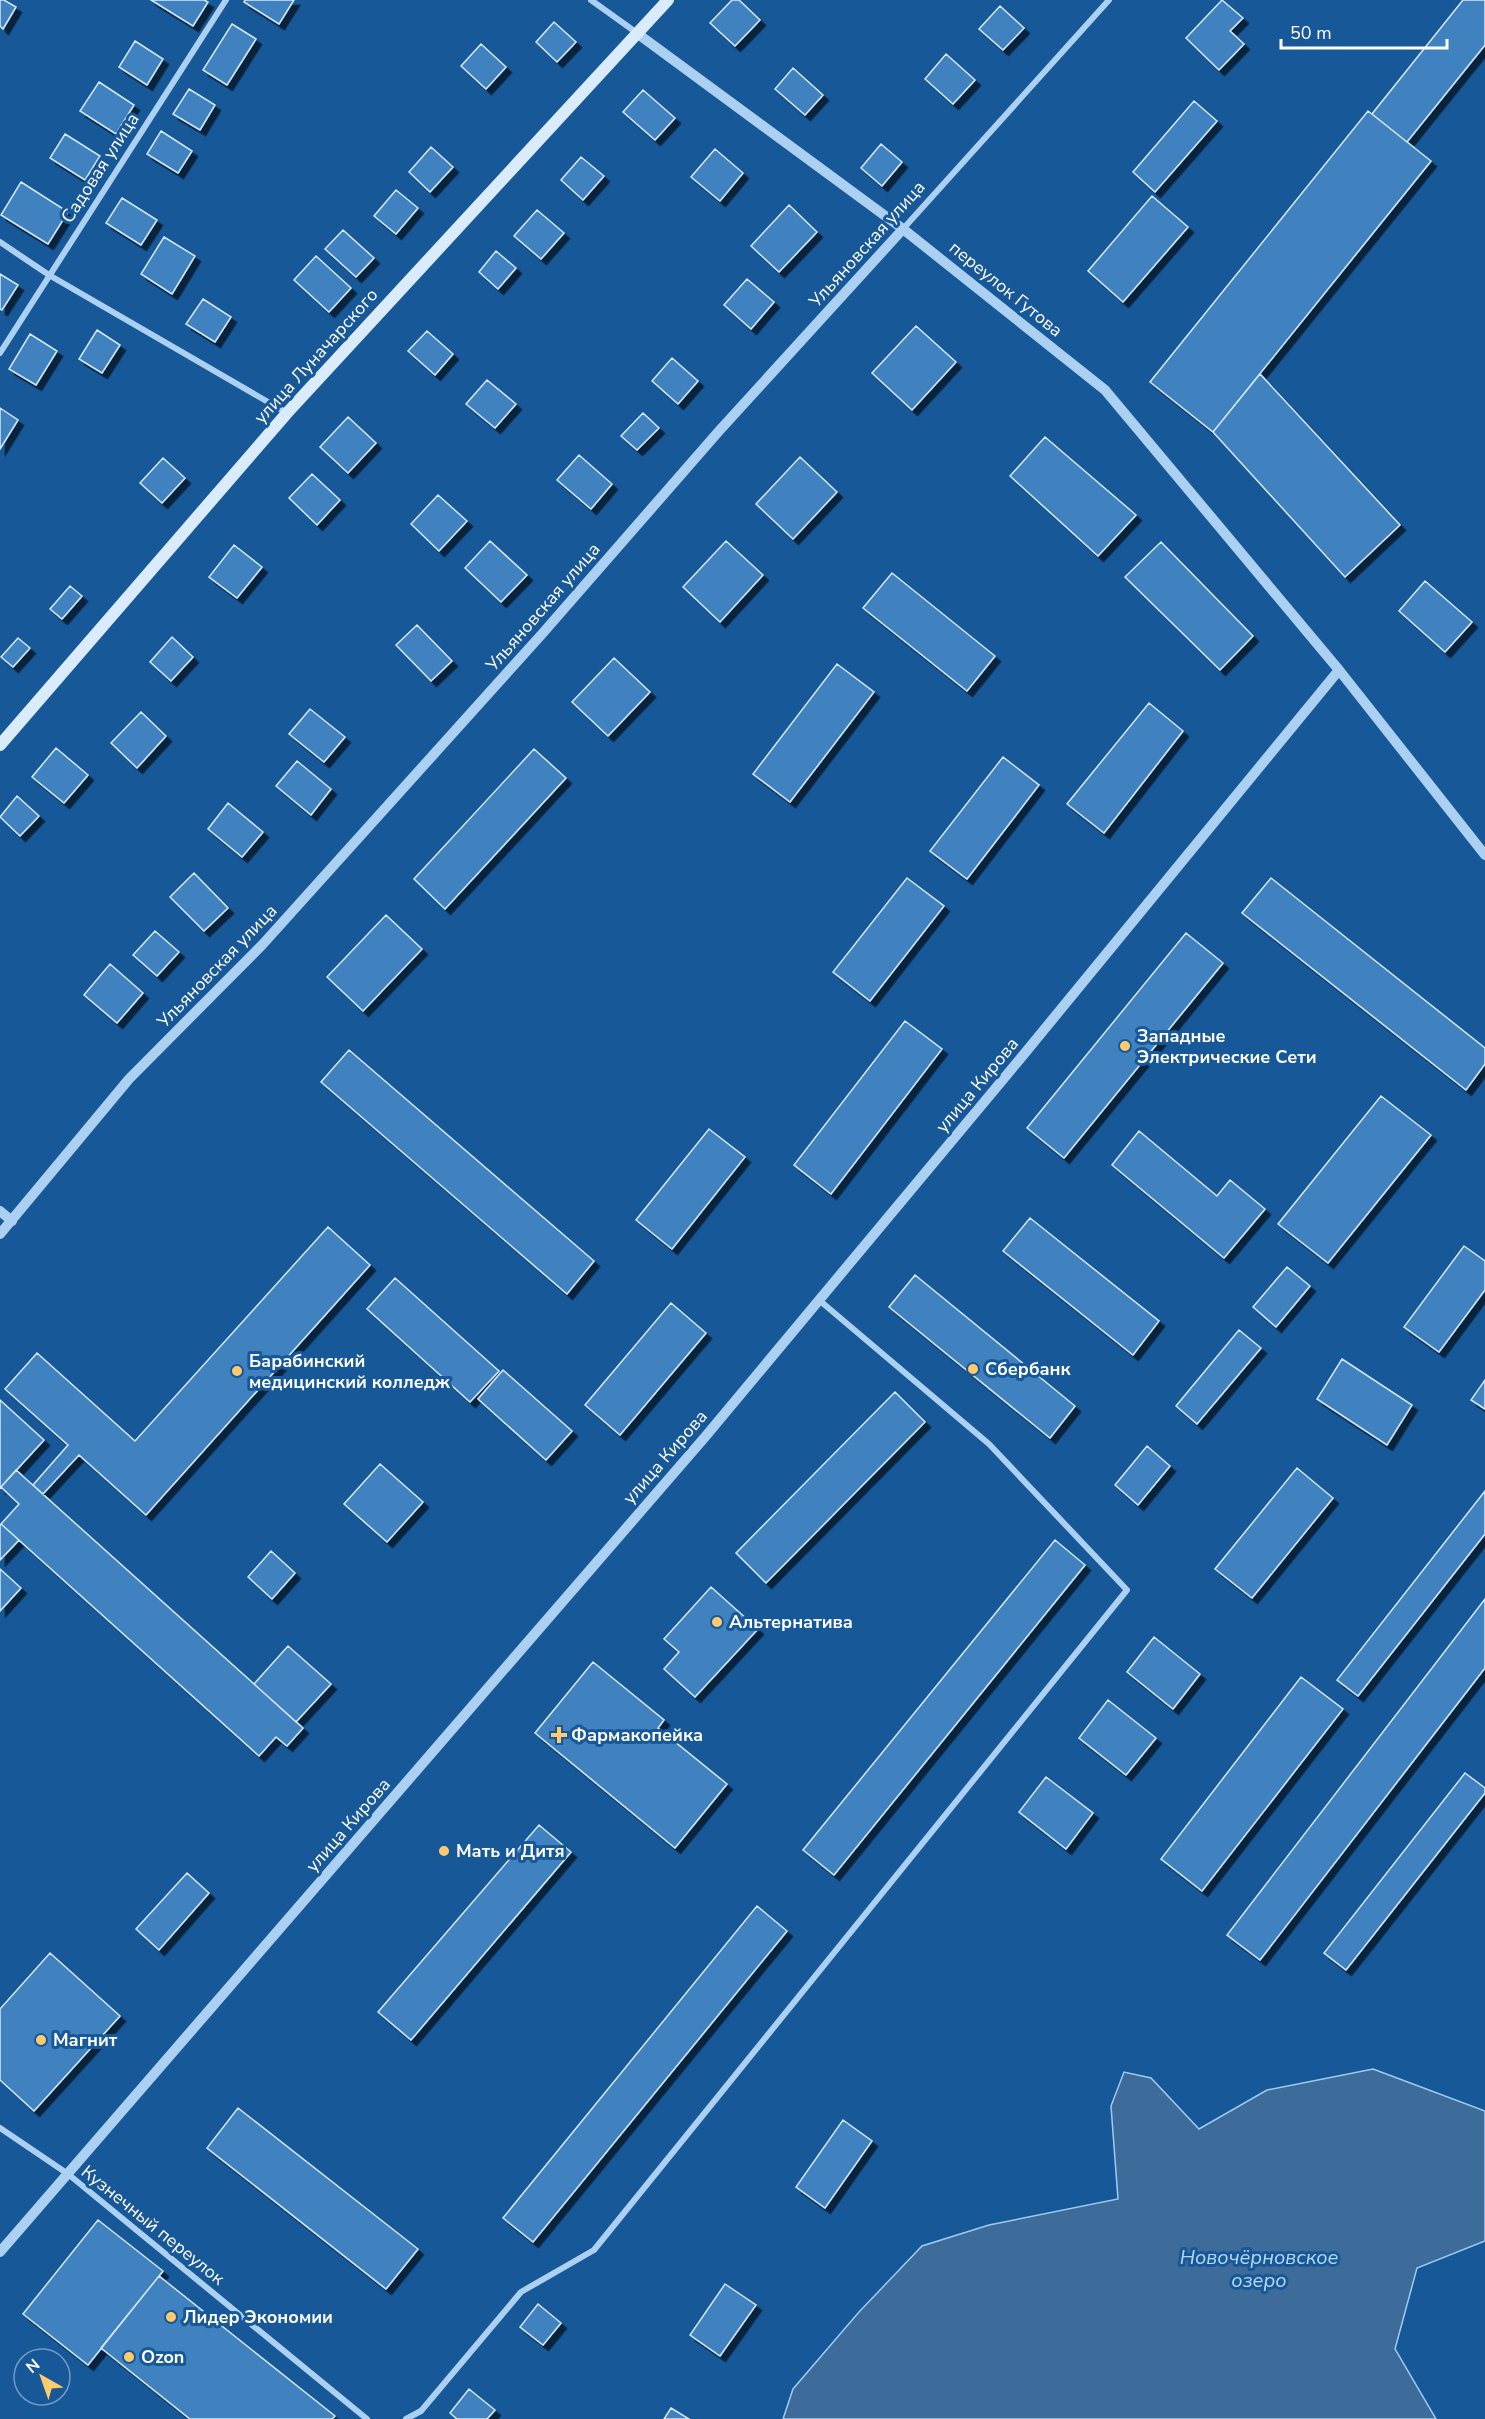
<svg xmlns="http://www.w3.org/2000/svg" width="1485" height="2419" viewBox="0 0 1485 2419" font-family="'Nunito Sans',sans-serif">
<defs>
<filter id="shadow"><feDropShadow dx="5.5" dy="5.5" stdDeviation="0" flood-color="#0009"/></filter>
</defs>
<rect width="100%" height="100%" fill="#175899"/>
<path fill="#3e6c9a" stroke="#9ecbf4" stroke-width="1.5" d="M1373,2069L1485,2111V2241L1417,2268L1395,2349L1436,2419H783L793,2389L859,2312L922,2246L989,2225L1118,2199L1111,2106L1124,2072L1151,2078L1199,2129L1267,2090Z"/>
<path fill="#4081c0" stroke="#d3e8fc" stroke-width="1.5" filter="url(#shadow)" d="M0,0H4L16,7L3,29L0,26Z
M151,0H204L208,2L193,26Z
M245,0H294L279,24L244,2Z
M732,0H739L760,20L735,46L710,23Z
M1222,0L1243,18L1230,31L1244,44L1219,70L1186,38Z
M1463,0H1485V45L1407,142L1372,114Z
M1000,6L1024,28L1003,50L979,29Z
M554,22L576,42L557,62L536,42Z
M232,24L256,39L227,85L203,70Z
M135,41L163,59L147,85L119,67Z
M481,44L506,67L486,89L461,66Z
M946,54L975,80L953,104L925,79Z
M793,68L823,95L805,115L775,89Z
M99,82L134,105L116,134L80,111Z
M189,89L215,105L200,130L173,114Z
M643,90L675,118L655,140L623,112Z
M1194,101L1217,121L1155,192L1133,172Z
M1368,111L1431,161L1213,432L1150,382Z
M161,131L192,151L178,173L147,154Z
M65,134L100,156L85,180L50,158Z
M881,144L902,162L882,186L861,168Z
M431,147L453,167L430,192L409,172Z
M715,149L743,173L720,201L691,177Z
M581,157L604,176L583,200L561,180Z
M21,182L68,212L48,244L1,215Z
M396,190L418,208L396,234L374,216Z
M1152,196L1188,227L1123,302L1088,271Z
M122,198L157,220L141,245L106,223Z
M789,205L817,232L779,272L751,246Z
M537,210L564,233L541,259L514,236Z
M343,230L374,258L356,277L325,249Z
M164,237L195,256L172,294L141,274Z
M496,251L516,268L498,289L479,272Z
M316,256L351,288L329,312L294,280Z
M0,274L18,285L2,310L0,309Z
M747,279L774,302L751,329L724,305Z
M203,299L231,317L215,342L186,324Z
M916,326L956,362L912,410L872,373Z
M97,330L120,345L102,373L79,359Z
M427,331L453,354L435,375L408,351Z
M30,334L57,351L36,385L9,369Z
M672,358L698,381L678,404L652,381Z
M1260,374L1400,525L1345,577L1213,432Z
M487,380L516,404L495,428L466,404Z
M0,408L18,420L0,449Z
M643,413L659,428L637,450L621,436Z
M348,417L376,443L348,473L320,447Z
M1045,437L1136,515L1098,556L1010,476Z
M579,455L612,484L591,509L557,480Z
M800,457L837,492L793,539L756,504Z
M163,458L185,478L162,503L140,483Z
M312,474L340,500L317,525L289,498Z
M438,495L467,521L439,551L411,524Z
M490,541L527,575L501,602L465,568Z
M726,541L763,575L720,622L683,587Z
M1161,542L1253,636L1220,670L1125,577Z
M234,545L262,567L237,598L209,577Z
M892,573L995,656L967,691L863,608Z
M1425,581L1472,622L1445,652L1399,611Z
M70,586L82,596L62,619L50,609Z
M417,625L452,661L431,681L396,645Z
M172,637L193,657L171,681L150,662Z
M18,638L30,648L13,667L1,657Z
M614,658L650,692L608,736L572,702Z
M837,664L874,692L790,802L753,774Z
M1149,703L1183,731L1104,833L1067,804Z
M310,709L345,737L324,762L289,734Z
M141,712L166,736L137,768L111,743Z
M56,748L88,775L64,803L32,777Z
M534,749L566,778L445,909L414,879Z
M1003,757L1039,785L967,879L930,851Z
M297,761L331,789L311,815L276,786Z
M17,796L39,816L20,836L0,817Z
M228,803L263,832L242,857L208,829Z
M194,873L228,908L204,931L170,897Z
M907,878L944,906L870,1001L833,972Z
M1271,878L1485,1048V1064L1466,1090L1242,913Z
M386,915L422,949L363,1011L327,977Z
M155,931L179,952L157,976L133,955Z
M1186,933L1223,963L1064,1158L1027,1128Z
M110,964L143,993L117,1023L84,995Z
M905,1021L942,1049L831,1194L794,1165Z
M349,1050L594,1261L567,1294L321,1082Z
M1381,1096L1431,1135L1328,1263L1278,1224Z
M709,1129L745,1157L672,1249L636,1220Z
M1139,1131L1217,1196L1230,1180L1265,1209L1224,1258L1112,1165Z
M1030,1218L1159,1321L1133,1355L1003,1251Z
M328,1227L370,1265L146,1515L79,1455L43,1494L33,1485L68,1445L5,1389L37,1353L135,1441Z
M1464,1246L1485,1261V1290L1439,1352L1404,1327Z
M1287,1267L1310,1286L1276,1327L1253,1307Z
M915,1275L1075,1406L1050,1438L889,1307Z
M395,1278L499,1371L470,1402L367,1309Z
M671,1303L706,1333L620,1435L585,1405Z
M1239,1330L1261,1348L1197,1424L1176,1406Z
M1342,1359L1412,1405L1387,1445L1317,1399Z
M503,1370L572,1431L546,1460L478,1399Z
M1485,1380V1409L1471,1400Z
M895,1392L925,1422L766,1583L736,1553Z
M0,1400L44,1440L0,1488Z
M1147,1446L1170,1466L1138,1505L1115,1485Z
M380,1464L423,1502L387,1542L344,1504Z
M1297,1468L1333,1498L1252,1598L1215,1569Z
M16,1470L303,1728L287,1746L276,1737L259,1756L1,1524L19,1504L1,1487Z
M1485,1491V1534L1358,1696L1337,1680Z
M1,1524L19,1540L0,1560V1525Z
M1055,1540L1085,1565L834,1875L803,1850Z
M271,1551L295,1573L272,1599L248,1577Z
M0,1569L21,1588L0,1611Z
M711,1587L758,1629L695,1697L664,1669L679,1652L664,1639Z
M1485,1599V1668L1260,1960L1227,1935Z
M1154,1637L1200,1674L1173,1709L1127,1672Z
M288,1646L331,1684L296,1722L254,1684Z
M593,1662L664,1720L658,1728L727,1784L675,1848L535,1733Z
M1301,1677L1343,1709L1202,1891L1161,1859Z
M1108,1700L1156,1738L1126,1775L1079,1738Z
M1465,1773L1485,1788V1793L1346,1970L1324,1953Z
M1046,1777L1093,1813L1066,1849L1019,1812Z
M539,1825L571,1852L411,2040L378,2012Z
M187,1873L209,1893L159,1950L136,1929Z
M757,1906L787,1931L533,2242L503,2218Z
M50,1953L120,2016L34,2111L0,2080V2009Z
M238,2108L418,2249L386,2289L207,2148Z
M843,2120L872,2141L825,2208L796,2187Z
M98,2220L163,2271L88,2365L23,2314Z
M159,2276L335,2416L332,2419H190L101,2348Z
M725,2284L756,2305L720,2356L690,2335Z
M538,2304L561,2323L543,2345L520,2327Z
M469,2389L495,2410L487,2419H457L450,2413Z
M671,2408L689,2419H664Z"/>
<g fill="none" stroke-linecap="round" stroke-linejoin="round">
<path stroke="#acd0f2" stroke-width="6" d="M591,0L637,33
M903,229L1109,0
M0,242L49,275L287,413
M0,353L226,0
M0,2128L68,2174L367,2419
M406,2419L421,2411L521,2292L594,2250L1127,1590L989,1444L819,1300"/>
<path stroke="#acd0f2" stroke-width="10" d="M638,34L903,229L1105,390L1339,670L1485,855
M0,1211L12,1221
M0,1234L129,1079L263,944L542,634L719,431L903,229
M0,2252L705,1437L1020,1059L1339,670"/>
<path stroke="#daebfc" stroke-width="12" d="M0,745L287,413L668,0"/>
</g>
<g fill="#ffcb6c" stroke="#175899" stroke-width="2">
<circle cx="1125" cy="1046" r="6"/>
<circle cx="973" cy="1369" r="6"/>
<circle cx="237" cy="1371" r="6"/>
<circle cx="717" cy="1622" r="6"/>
<path d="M556 1726h6v6h6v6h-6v6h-6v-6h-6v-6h6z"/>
<circle cx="444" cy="1851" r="6"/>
<circle cx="41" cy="2040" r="6"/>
<circle cx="171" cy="2317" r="6"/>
<circle cx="129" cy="2357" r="6"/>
</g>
<g text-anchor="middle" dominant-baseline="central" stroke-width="6" stroke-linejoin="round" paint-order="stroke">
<g font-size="18" fill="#fff" stroke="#175899">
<text transform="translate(100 168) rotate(-57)">Садовая улица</text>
<text transform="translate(867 244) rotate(-48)">Ульяновская улица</text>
<text transform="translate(1006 289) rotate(39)">переулок Гутова</text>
<text transform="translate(316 356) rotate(-48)">улица Луначарского</text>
<text transform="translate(543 607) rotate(-49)">Ульяновская улица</text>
<text transform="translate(217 966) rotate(-46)">Ульяновская улица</text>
<text transform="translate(977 1085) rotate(-50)">улица Кирова</text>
<text transform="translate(665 1457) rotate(-49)">улица Кирова</text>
<text transform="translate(348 1825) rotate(-49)">улица Кирова</text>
<text transform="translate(153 2225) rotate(39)">Кузнечный переулок</text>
</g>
<g font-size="18" font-weight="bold" fill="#fff" stroke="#175899" text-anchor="start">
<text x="1137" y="1036">Западные<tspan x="1137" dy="21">Электрические Сети</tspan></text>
<text x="249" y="1361">Барабинский<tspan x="249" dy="21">медицинский колледж</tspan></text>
<text x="985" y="1369">Сбербанк</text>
<text x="729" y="1622">Альтернатива</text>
<text x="571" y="1735">Фармакопейка</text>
<text x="456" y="1851">Мать и Дитя</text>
<text x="53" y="2040">Магнит</text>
<text x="183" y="2317">Лидер Экономии</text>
<text x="141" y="2357">Ozon</text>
</g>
<g font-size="20" font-style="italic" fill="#b8d9f8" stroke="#175899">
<text x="1259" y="2257">Новочёрновское<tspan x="1259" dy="23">озеро</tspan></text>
</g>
</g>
<g transform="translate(42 2377) rotate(320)"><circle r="28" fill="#175899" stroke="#749bc2" stroke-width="1.5"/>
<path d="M0-4.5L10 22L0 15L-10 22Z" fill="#ffcb6c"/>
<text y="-9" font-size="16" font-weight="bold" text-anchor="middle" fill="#ffffff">N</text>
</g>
<path d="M1281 39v9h166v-9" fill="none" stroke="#ffffff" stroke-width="3"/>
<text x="1290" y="39" font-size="18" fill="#ffffff" stroke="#175899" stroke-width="4.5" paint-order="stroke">50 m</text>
</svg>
